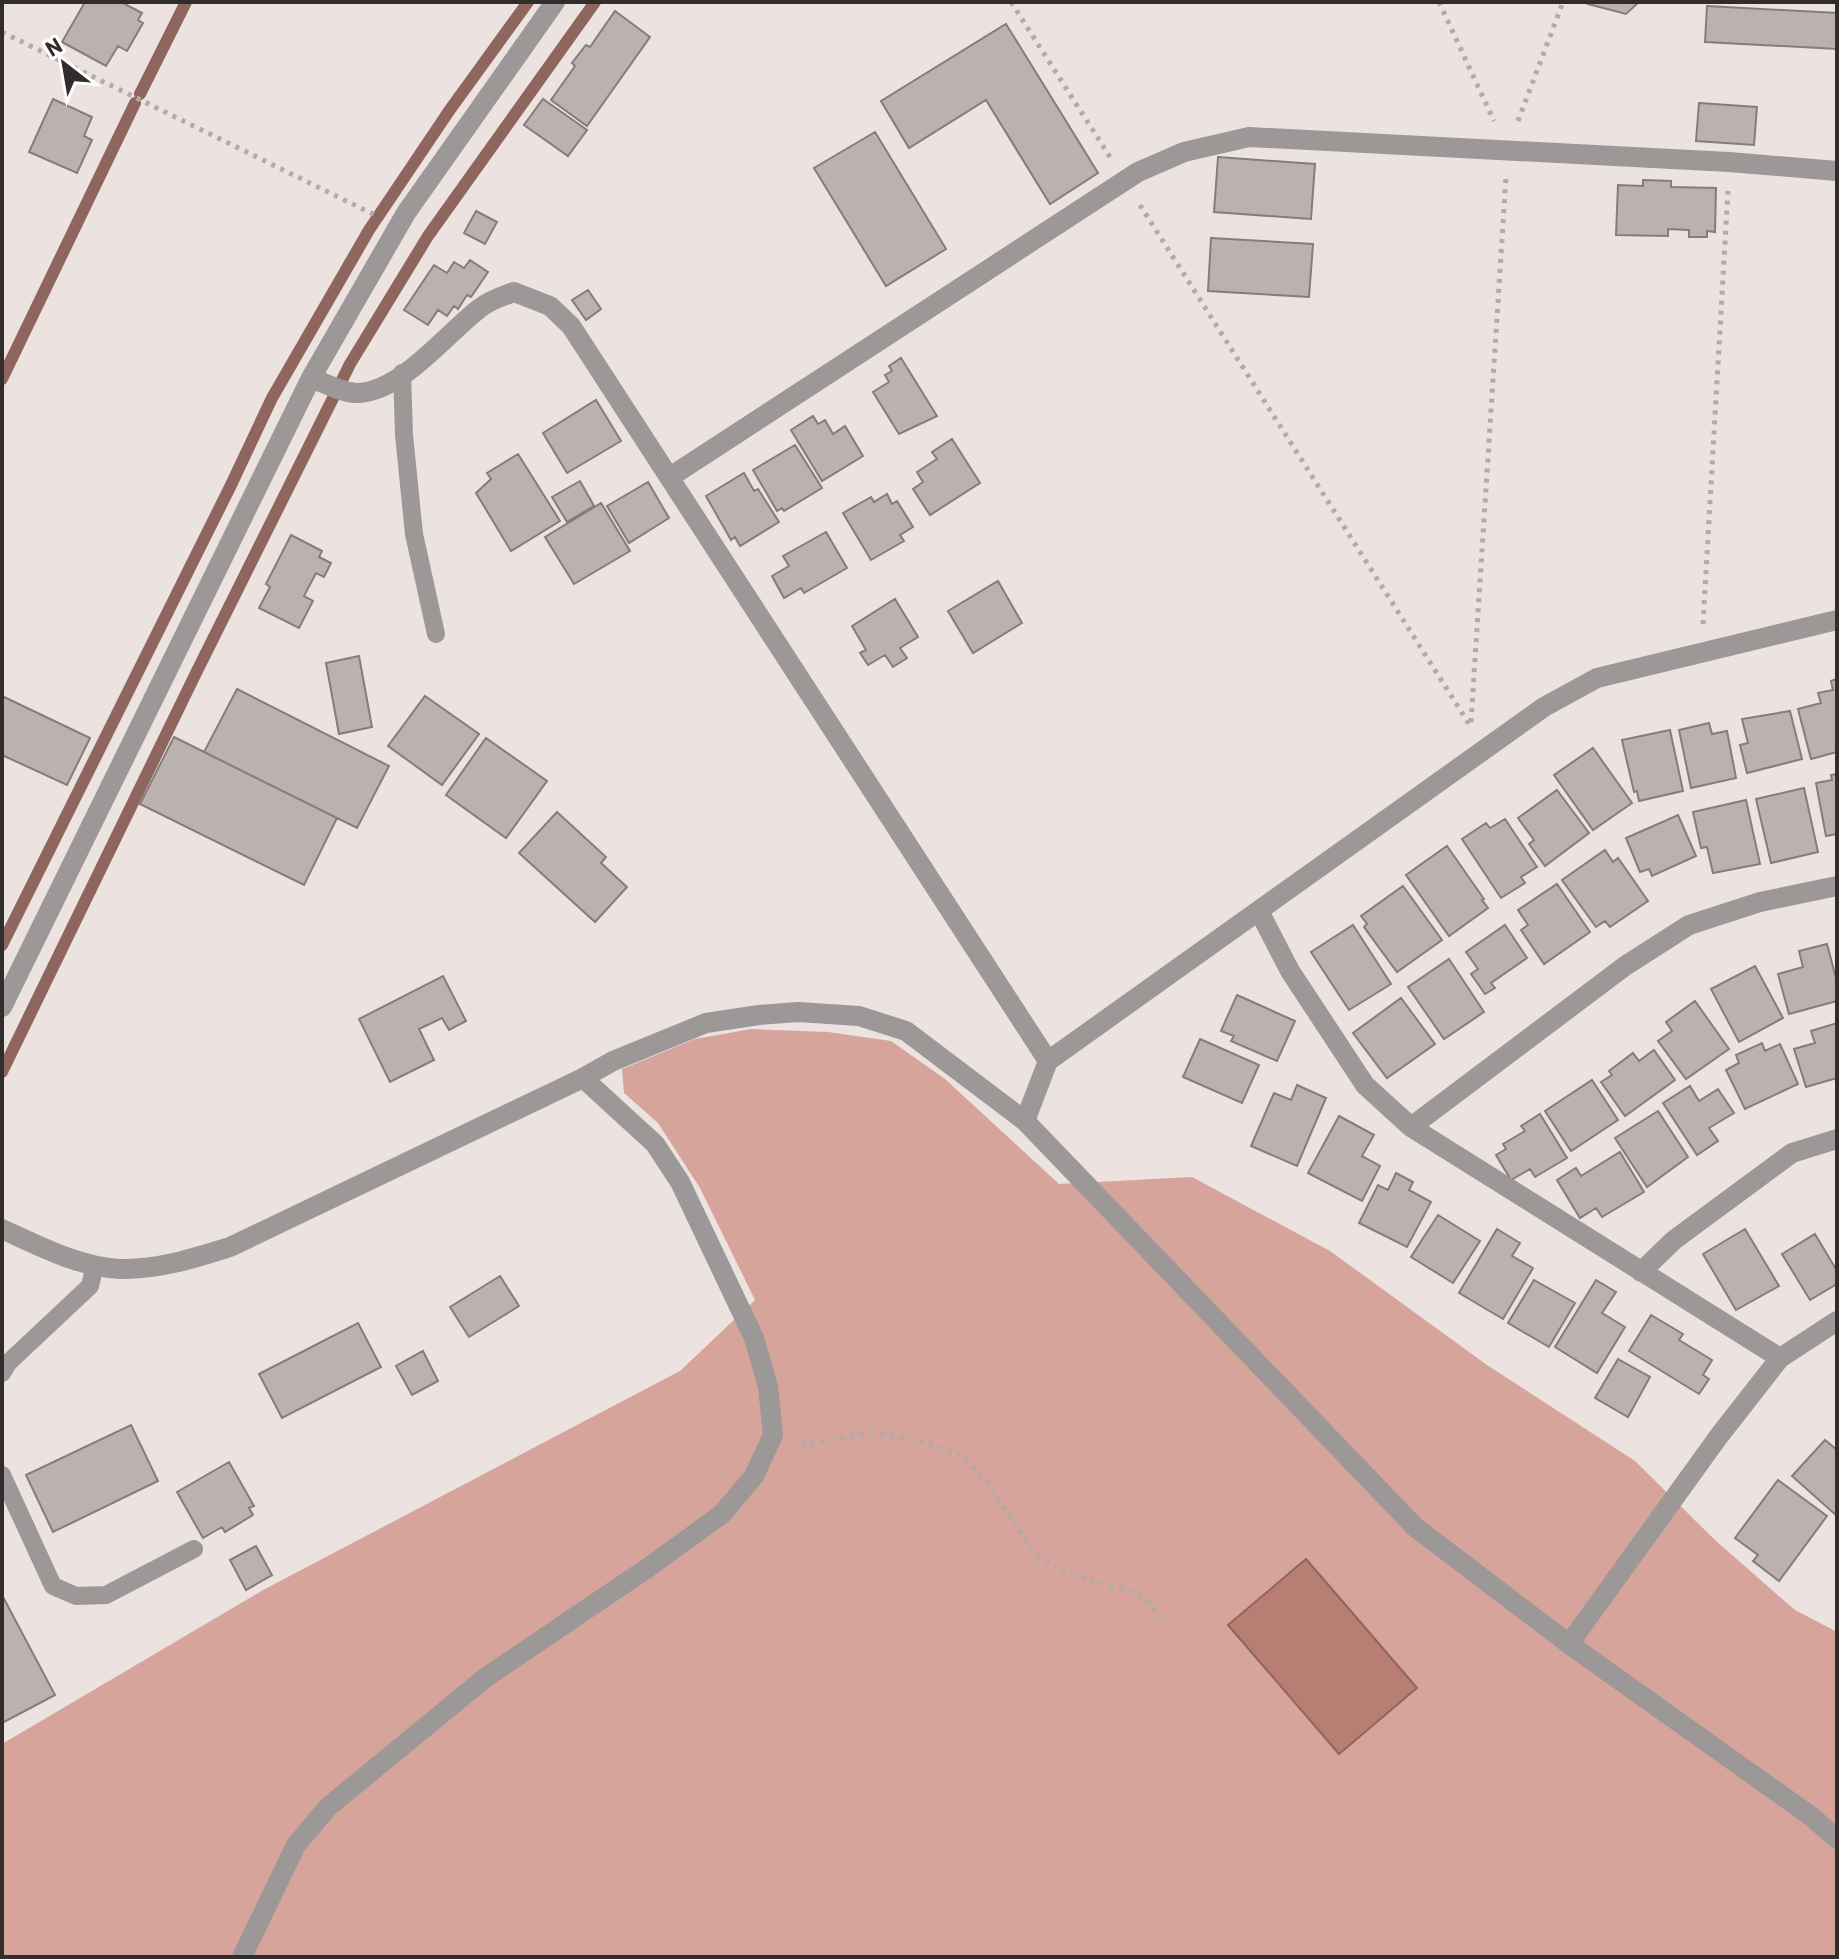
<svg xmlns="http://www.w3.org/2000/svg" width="1839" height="1959" viewBox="0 0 1839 1959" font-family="Barlow,sans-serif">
<rect width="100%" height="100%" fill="#ece2e0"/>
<path fill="#d6a49a" d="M751,1029L828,1032L891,1041L945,1079L1059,1184L1192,1177L1330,1251L1487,1365L1635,1461L1716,1541L1795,1610L1837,1632V1957H2V1744L265,1589L680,1371L755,1300L700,1188L658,1123L624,1093L622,1069L695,1039Z"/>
<path fill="#b87e73" stroke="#8f665e" stroke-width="2" d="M1306,1559L1417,1688L1339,1754L1228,1625Z"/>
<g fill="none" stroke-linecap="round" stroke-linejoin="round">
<path stroke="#8f665e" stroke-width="12" d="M140,94L186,2
M2,379L135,103
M2,945L231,485L272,398L369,230L449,111L528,2
M2,1072L195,675L350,364L428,236L595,2"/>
</g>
<path fill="#bbb2b0" stroke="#857c7b" stroke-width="2" d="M85,2H121L142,13L138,20L143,23L127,51L118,46L106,66L62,42Z
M1589,2H1639L1626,14L1588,4Z
M1707,6L1837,13V49L1705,42Z
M615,11L650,37L587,126L551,100L575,66L572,63L586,45L590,47Z
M1006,24L1098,173L1050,204L986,100L909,148L881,101Z
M53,99L92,117L84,136L92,140L77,173L29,152Z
M543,99L587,130L568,156L524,125Z
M1699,103L1757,107L1754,145L1696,141Z
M875,132L946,249L886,286L814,168Z
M1218,157L1315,164L1311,219L1214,212Z
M1643,180L1671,181V187L1716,188L1715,232L1707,231V237H1689V230L1668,229V236L1616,235L1618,185L1643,186Z
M476,211L497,222L485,244L464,233Z
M1211,238L1313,244L1309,297L1208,291Z
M470,260L488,272L471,297L467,295L458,309L454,306L447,316L438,310L428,325L404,310L434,265L447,273L454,262L464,268Z
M588,290L601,309L586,320L572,300Z
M901,358L937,416L899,434L873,392L889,382L885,375L892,371L889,366Z
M596,400L621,441L567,473L543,433Z
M813,416L818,424L825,420L833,434L845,426L863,456L822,481L791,430Z
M952,439L980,483L930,515L913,489L923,482L917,472L937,459L932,452Z
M795,445L822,488L784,511L782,508L777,511L753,470Z
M518,454L560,521L511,551L476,493L491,479L487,473Z
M744,473L754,491L758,489L779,522L740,546L735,537L731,540L706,496Z
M580,481L594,506L567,522L552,497Z
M648,482L669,518L629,543L607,506Z
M887,494L892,504L897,501L913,527L900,535L904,541L871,560L843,513L871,497L874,502Z
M601,503L630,551L574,584L545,537Z
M826,532L847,568L804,593L801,588L784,598L772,576L789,566L783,556Z
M291,535L322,551L319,557L331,563L324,577L316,573L304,596L313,601L299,628L259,608L270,587L266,584Z
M998,581L1022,623L973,653L948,611Z
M895,599L918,637L900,648L907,658L893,667L885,655L868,665L860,653L866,650L852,626Z
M359,656L372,727L339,734L326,663Z
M1837,679V752L1811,759L1798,709L1821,703L1818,693L1833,690L1831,681Z
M237,689L389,766L357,828L204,752Z
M2,696L90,738L67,785L2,755Z
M425,696L479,734L442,785L388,746Z
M1790,711L1802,759L1747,773L1740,745L1748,743L1742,719Z
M1709,723L1712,734L1727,731L1736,778L1691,788L1679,730Z
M1670,730L1683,791L1639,801L1637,791L1634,792L1622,740Z
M174,737L337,818L304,885L140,804Z
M486,738L547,781L506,838L446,795Z
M1593,748L1632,803L1593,830L1554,775Z
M1837,774V834L1826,836L1816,783L1832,780L1831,775Z
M1804,788L1818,852L1771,863L1756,799Z
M1557,790L1589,833L1545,866L1529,844L1534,840L1518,818Z
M1746,800L1760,864L1713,873L1707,847L1701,848L1693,812Z
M557,812L606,857L601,863L627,887L595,922L519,853Z
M1678,815L1696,856L1652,876L1649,869L1640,872L1626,838Z
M1505,819L1537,867L1521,877L1525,883L1501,898L1462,839L1486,823L1490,828Z
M1447,846L1484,899L1482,900L1488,908L1449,936L1406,875Z
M1605,850L1613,862L1618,858L1648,901L1610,927L1605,921L1596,927L1562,880Z
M1557,884L1590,932L1544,964L1521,930L1528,925L1518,910Z
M1403,886L1442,940L1397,972L1364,927L1367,924L1361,916Z
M1353,925L1391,984L1349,1010L1311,952Z
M1505,925L1527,958L1491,983L1495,988L1485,994L1471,974L1478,969L1466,952Z
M1827,944L1837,982V1001L1789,1014L1778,974L1803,967L1799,951Z
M1449,959L1484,1012L1444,1039L1408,987Z
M1755,966L1783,1018L1739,1042L1711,989Z
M443,976L466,1021L449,1030L442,1018L419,1029L434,1060L390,1082L359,1019Z
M1237,995L1295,1021L1277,1061L1231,1041L1234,1036L1221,1031Z
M1401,998L1435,1044L1387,1078L1353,1033Z
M1695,1001L1729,1049L1686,1079L1658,1041L1672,1031L1666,1022Z
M1837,1023V1078L1806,1087L1794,1049L1815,1043L1811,1031Z
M1200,1039L1259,1065L1242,1103L1183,1077Z
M1762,1043L1765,1051L1780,1044L1798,1084L1745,1109L1726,1070L1739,1063L1736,1055Z
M1654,1050L1675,1080L1625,1116L1601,1082L1612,1075L1609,1071L1633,1053L1639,1061Z
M1592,1080L1618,1120L1571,1151L1545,1111Z
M1297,1085L1326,1098L1297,1166L1251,1146L1274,1093L1291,1100Z
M1690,1086L1699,1101L1718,1089L1734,1113L1709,1128L1718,1141L1697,1155L1663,1103Z
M1658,1111L1688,1157L1647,1187L1615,1138Z
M1540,1114L1567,1158L1535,1177L1530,1169L1511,1180L1496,1155L1506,1149L1503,1144L1525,1131L1521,1126Z
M1339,1116L1374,1135L1362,1156L1380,1166L1362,1201L1308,1173Z
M1620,1152L1644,1192L1602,1217L1596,1208L1580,1218L1557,1180L1576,1168L1581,1176Z
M1396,1173L1413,1182L1409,1190L1431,1202L1407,1247L1359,1223L1378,1185L1388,1190Z
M1438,1215L1480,1241L1453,1283L1411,1257Z
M1497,1229L1520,1243L1512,1256L1533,1268L1503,1319L1459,1293Z
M1745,1229L1779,1286L1736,1310L1703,1254Z
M1815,1234L1837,1271V1284L1810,1300L1782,1254Z
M500,1276L519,1306L469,1337L450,1307Z
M1534,1280L1575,1303L1549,1347L1508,1323Z
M1596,1280L1616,1292L1602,1313L1625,1327L1597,1373L1555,1347Z
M1651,1315L1683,1334L1679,1340L1712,1360L1703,1375L1709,1379L1699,1394L1629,1351Z
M358,1323L381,1367L282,1418L259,1374Z
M423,1351L438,1381L412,1395L396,1366Z
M1618,1359L1650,1377L1628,1417L1595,1398Z
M131,1425L158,1481L53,1532L26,1475Z
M1825,1440L1837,1450V1516L1792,1476Z
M229,1462L254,1506L249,1508L253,1515L225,1532L222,1527L203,1538L177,1492Z
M1778,1480L1827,1516L1779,1581L1753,1561L1758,1555L1735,1538Z
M256,1546L272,1575L246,1590L230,1560Z
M2,1595L55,1695L2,1723Z"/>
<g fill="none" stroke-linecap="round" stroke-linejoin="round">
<path stroke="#b2aba9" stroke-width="5" stroke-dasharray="4 6" stroke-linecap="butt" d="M1011,2L1110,157
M1439,2L1494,121
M2,32L375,215
M1518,121L1563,2
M1140,205L1471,727
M1703,624L1728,191
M1471,722L1506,177
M801,1445L872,1433L926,1442L963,1457L987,1482L1034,1553L1067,1574L1138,1593L1163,1619"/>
<path stroke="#9c9898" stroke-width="18" d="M402,373L404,435L414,534L436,634
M2,1373L8,1363L90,1286L95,1265
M2,1475L53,1586L76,1596L106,1595L194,1549"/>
<path stroke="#9c9898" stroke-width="20" d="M311,378C325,383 344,394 359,393C403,390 447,333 480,308C490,300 503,296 514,292L550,306L571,326L1048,1061
M670,477L1138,172L1184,152L1249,137L1729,162L1837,171
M1259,911L1290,971L1365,1085L1411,1127L1780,1358
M2,1007L311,378L406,213L555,2
M1025,1121L1048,1061L1544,707L1597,678L1837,620
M1411,1127L1625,966L1689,925L1760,902L1837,886
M1641,1272L1674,1240L1792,1153L1837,1139
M242,1957L296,1845L328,1807L485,1678L649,1567L722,1514L754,1476L773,1435L768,1387L754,1338L680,1182L655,1144L583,1078"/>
<path stroke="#9c9898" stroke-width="20" d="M2,1229C39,1246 79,1267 120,1269C158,1270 195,1258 230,1247L583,1078L613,1061L706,1023L759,1015L798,1012L859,1016L906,1031L1025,1121L1415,1527L1569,1644L1812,1817L1837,1839
M1569,1644L1719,1436L1780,1358L1837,1321"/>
</g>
<rect width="1839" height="1959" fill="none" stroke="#302d2c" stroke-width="8"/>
<g transform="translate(64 64) rotate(329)" stroke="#ffffff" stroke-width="6" paint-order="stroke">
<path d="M0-6L14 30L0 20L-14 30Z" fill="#302d2c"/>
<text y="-12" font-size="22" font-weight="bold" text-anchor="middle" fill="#302d2c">N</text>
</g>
</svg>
